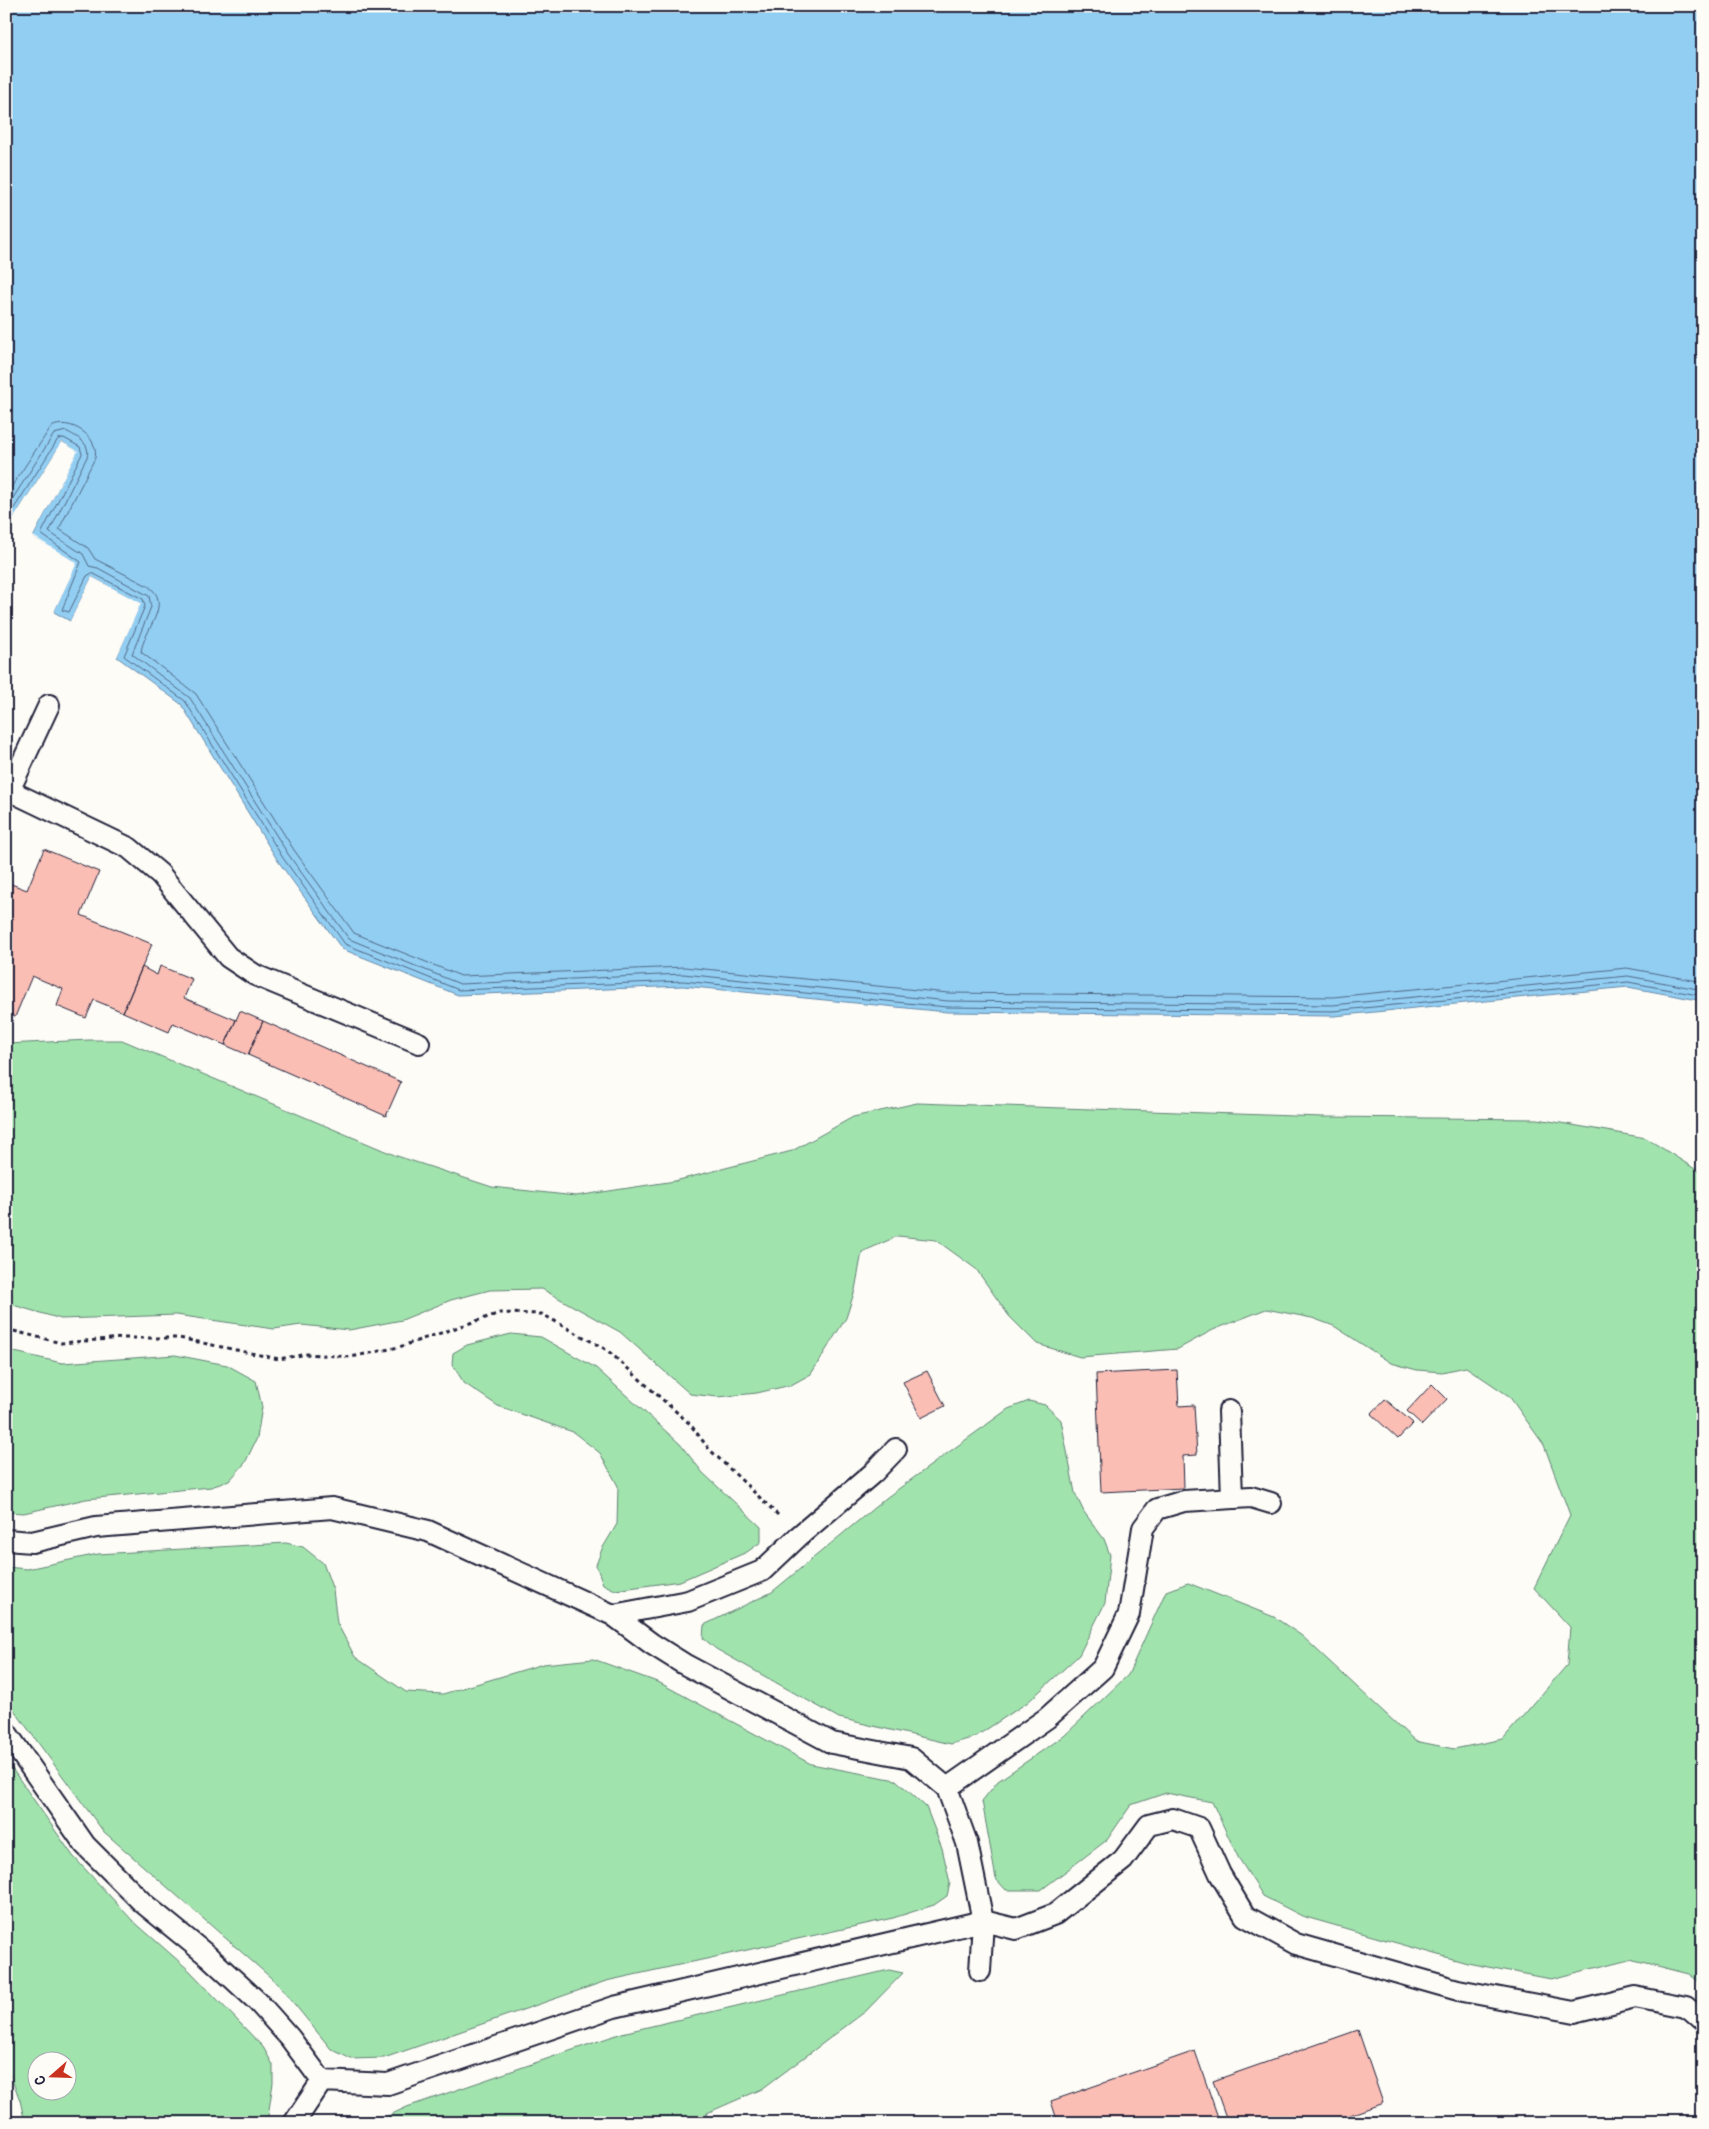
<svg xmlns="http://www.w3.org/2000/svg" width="1709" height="2129" viewBox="0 0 1709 2129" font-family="Pangolin,sans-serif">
<rect width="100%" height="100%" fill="#fdfcf7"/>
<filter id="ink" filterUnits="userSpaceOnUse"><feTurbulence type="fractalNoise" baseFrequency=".02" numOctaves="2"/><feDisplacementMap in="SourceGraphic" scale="10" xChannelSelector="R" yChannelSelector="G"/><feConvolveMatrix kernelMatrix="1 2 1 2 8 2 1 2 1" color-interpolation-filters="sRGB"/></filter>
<g filter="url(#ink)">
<path fill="#a1e3ad" stroke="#628274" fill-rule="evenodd" d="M89,1040H122L397,1156L492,1187L576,1196L675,1181L792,1151L853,1117L917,1103L1323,1117L1538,1119L1646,1138L1703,1174V1985L1689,1974L1630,1959L1551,1979L1467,1963L1302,1916L1263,1896L1238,1857L1212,1802L1166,1793L1131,1805L1107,1840L1041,1890H1006L996,1879L982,1801L998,1781L1064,1736L1128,1675L1166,1591L1188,1583L1274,1617L1302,1636L1415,1741L1454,1749L1503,1739L1567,1665L1570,1627L1534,1588L1570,1515L1544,1445L1509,1396L1466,1367L1442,1372L1417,1370L1391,1363L1334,1326L1312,1318L1266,1309L1213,1330L1178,1349L1080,1357L1037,1344L1009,1316L976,1269L936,1240L898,1236L862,1252L855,1290L846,1318L811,1374L791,1385L757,1393L718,1397L690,1394L620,1332L542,1289L490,1290L451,1300L402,1320L349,1330L301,1325L274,1329L176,1315L61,1319L6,1303V1044Z
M511,1334L541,1337L596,1368L680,1444L703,1473L761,1527V1542L747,1552L680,1581L615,1590L603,1584L596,1565L602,1549L617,1524L618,1486L600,1453L573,1432L498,1406L464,1383L452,1364L453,1353L467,1345Z
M6,1350L62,1363L175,1355L227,1365L256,1381L262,1407L257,1438L245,1463L229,1481L211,1487L86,1499L24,1513L6,1512Z
M1029,1401L1045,1405L1061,1420L1075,1493L1084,1512L1104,1539L1110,1555L1105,1603L1079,1655L1028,1702L975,1737L951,1744L839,1718L716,1649L703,1638L704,1625L772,1592L886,1498L1008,1409Z
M286,1543L303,1547L323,1563L333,1590L337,1623L355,1657L406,1692L443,1694L543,1664L593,1659L660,1683L811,1764L896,1780L926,1807L942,1848L950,1883L947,1896L934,1905L893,1918L606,1981L384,2058L351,2059L331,2049L278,1984L103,1831L6,1699V1567L27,1569L98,1554Z
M6,1760L73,1856L132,1920L190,1971L263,2047L273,2065V2083L267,2123H25L20,2100L6,2065ZM38,2062H68V2092H38Z
M889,1970L903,1973L866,2011L762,2089L707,2113L704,2123H373L407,2107L622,2033Z"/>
<path fill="#92cef2" stroke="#6589a9" d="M6,6H1703V1001L1628,987L1334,1016L947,1012L683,986L458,995L342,949L278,861L181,704L117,657L140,603L92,577L70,621L54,612L76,563L33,537L77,451L62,442L6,530Z"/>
<path fill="#fdfcf7" d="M62,442L78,451L33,536L77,563L54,612L52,611L73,564L31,536L74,452L62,445L8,532L6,533V530Z
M92,577L141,603L117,657L115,656L137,604L93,581L72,623L70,621Z"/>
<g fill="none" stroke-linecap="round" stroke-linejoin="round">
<path stroke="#4f6784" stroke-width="1" d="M6,495L51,427C70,417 100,437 95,458L59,529L88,548L95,559L148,586C174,603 143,631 141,652L196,694L294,850L354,933L461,976L684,967L948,993L1333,997L1627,968L1703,982
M6,509L54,434L66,431C77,437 91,443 87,457L49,532L83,554L89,566L98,568L149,596L151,607L132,654L190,698L288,854L349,939L460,984L683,974L948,1001L1333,1005L1628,976L1703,990
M6,521L58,439L64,438L80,447L82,454L41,534L81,562L62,610L69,612L87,576L92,573L143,599L145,606L124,656L185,701L283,858L345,944L459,990L683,981L947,1007L1333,1011L1628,982L1703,996"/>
</g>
<path fill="#fabeb5" stroke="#22223b" d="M44,849L99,872L81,915L152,944L123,1012L94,1000L86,1018L57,1006L63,989L32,976L15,1017L6,1013V882L27,890Z
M160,966L192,979L184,998L236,1020L225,1045L173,1023L169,1032L123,1012L142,967L157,975Z
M240,1011L263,1021L248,1055L225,1045Z
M263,1021L401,1082L386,1116L248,1055Z
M1177,1370L1179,1406L1194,1405L1197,1455L1183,1456L1184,1488L1101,1492L1096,1374Z
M927,1371L945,1406L921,1418L903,1382Z
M1432,1384L1447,1399L1422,1425L1407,1411Z
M1385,1399L1413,1423L1398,1439L1371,1414Z
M1358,2030L1383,2103L1328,2123H1228L1213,2081Z
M1195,2051L1220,2123H1058L1051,2101Z"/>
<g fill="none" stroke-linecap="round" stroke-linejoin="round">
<defs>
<path id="lane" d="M6,789L129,848L160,874L228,957L255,975L419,1043
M9,791L49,705
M1229,1411L1232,1498
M6,1540L32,1542L96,1527L332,1508L428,1531L613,1615L652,1644L684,1664L832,1743L911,1758L947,1788L967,1843L983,1921L614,2007L388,2084L322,2081
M613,1615L688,1601L762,1571L799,1536L873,1473L896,1449
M6,1732L85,1845L143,1903L208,1956L257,2001L290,2038L322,2081L294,2123
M947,1788L1047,1718L1103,1668L1129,1614L1143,1528L1157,1509L1184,1501L1251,1497L1271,1503
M980,1971L983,1921L1016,1929L1055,1914L1123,1860L1149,1825L1173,1819L1199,1828L1220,1874L1245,1916L1296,1944L1458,1990L1574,2012L1635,1997L1686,2007L1703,2022"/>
</defs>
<use href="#lane" stroke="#22223b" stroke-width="24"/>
<path stroke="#22223b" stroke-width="3" stroke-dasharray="4 4" stroke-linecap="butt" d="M6,1329L61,1343L122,1338H179L279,1359L307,1354L351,1357L399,1347L500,1313L542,1314L607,1350L690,1424L709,1449L778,1515"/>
<use href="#lane" stroke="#fdfcf7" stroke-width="20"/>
</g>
</g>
<rect width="1709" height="2129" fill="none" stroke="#fdfcf7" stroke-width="25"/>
<rect x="12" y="12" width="1684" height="2104" fill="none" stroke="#22223b" stroke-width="2" filter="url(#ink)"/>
<g transform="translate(52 2076) rotate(250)"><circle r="24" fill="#fdfcf7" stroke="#a5a5ac"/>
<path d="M0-4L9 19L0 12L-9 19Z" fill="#c8321e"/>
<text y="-8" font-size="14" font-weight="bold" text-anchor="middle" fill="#22223b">С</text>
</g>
</svg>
